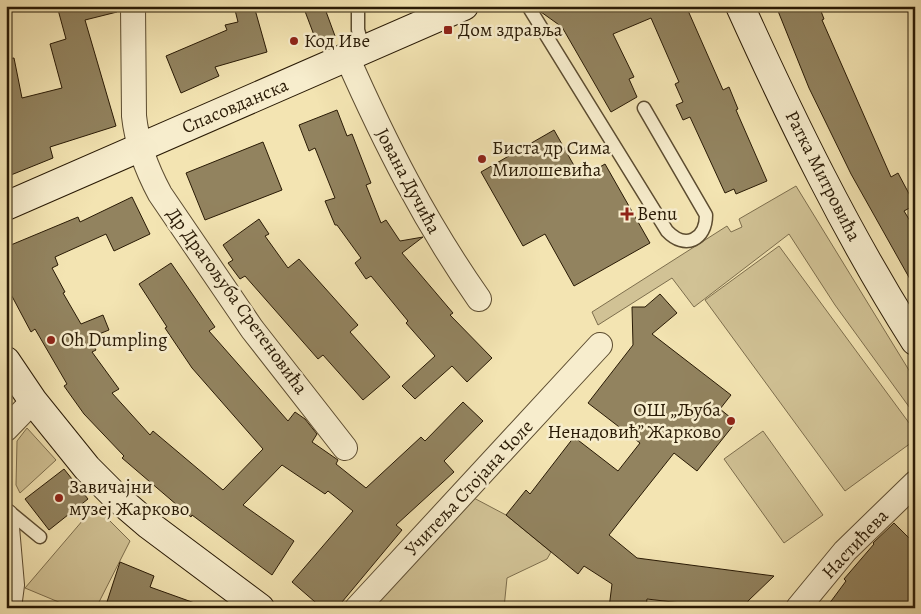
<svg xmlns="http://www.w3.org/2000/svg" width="921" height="614" viewBox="0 0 921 614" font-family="Alegreya,serif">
<rect width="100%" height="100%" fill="#f3e4b2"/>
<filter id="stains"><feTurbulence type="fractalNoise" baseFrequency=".004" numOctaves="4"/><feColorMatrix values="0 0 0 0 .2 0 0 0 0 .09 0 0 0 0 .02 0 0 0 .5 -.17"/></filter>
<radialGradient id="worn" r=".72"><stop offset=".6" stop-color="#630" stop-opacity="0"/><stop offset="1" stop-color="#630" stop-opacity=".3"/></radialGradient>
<path fill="#d1c295" stroke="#7d6e4d" d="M796,186L915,380V415L835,305L789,234L694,307L672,278L598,325L592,312L727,226L731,232L742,227L739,219Z
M779,246L915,431V440L845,491L705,300Z
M27,428L56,460L20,493L16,485L17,441Z
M763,431L823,515L784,543L724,459Z
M472,497L506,515L551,552L547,559L507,578L504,608H368Z
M95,506L130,541L96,608H73L25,588Z"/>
<path fill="#92835f" stroke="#291a05" d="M57,6H116L117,12L85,20L116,126L50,147L53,158L6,177V59L14,58L22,98L62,88L50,44L66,39Z
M234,6H254L267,52L215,67L219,76L181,93L166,56L227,30L225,25L238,22Z
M303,6H324L335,36L317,43Z
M538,6H555L564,9L571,6H686L723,90L729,87L738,109L736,110L767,181L736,194L734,189L725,193L690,117L683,120L676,105L683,102L675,84L679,82L651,18L613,34L634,77L629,79L637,97L611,112L562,27L541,12Z
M776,6H819L824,19L822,20L891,177L898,173L915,205L904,211L915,229V288L851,174L809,88Z
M337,110L347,136L352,134L371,183L366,185L381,223L386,220L400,241L423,237L402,253L453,313L450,315L492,358L467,382L452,366L415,399L402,386L435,356L406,323L408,321L371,276L366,279L355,263L361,258L337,225H335L325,201L335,198L315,148L309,151L299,125Z
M554,130L581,178L605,164L650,243L574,286L545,234L523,246L481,172Z
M263,142L282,190L205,220L186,173Z
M132,197L150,234L114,251L106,234L55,257L58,265L52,268L65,292L63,293L81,324L103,315L109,330L89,338L96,350L92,352L119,389L112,393L150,435L153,431L223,490L263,449L192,368L165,328L167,327L139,284L171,263L215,327L209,331L288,421L295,412L305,419L317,434L312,442L338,460L336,464L366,488L421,437L425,441L463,402L483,421L444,461L454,472L396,525L402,530L337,608H322L292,582L353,511L328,491L325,494L282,465L243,505L294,541L272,575L192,515L191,517L122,458L124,456L84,414L64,386L67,384L35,329L31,332L6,285V247L78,217L80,222Z
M259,219L269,234L265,236L288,268L299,259L358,325L350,332L390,377L363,400L323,355L318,359L245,276L240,279L228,263L233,260L223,245Z
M660,294L677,313L652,334L731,395L720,409L736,422L697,471L674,453L609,535L637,558L774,576L748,601L747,608H724L647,599L646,608H609L612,584L584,566L578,574L506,515L526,490L530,494L574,437L618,471L640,443L588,403L633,345L632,307H645Z
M64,469L88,499L49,530L25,499Z
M894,523L915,544V596L904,608H826L846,581L844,579L874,544L873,543Z
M120,562L154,576L150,587L203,606V608H105Z"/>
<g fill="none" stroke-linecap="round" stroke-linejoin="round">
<defs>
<path id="lane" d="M358,6V30L364,50
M528,6L667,231C685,250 706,240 706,215L644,108
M6,509L40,537"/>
<path id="street" d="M133,6L134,116C137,144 146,168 160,194L252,329L345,448
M347,57C385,143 425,222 479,299
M6,429L33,401
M6,516L12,585L9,608
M357,608L600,345
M798,608L845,551L915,483"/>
<path id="secondary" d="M740,6C792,121 847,234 915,341
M6,206L464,6
M6,361L33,401L87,468L115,496L149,525L260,608"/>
</defs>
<use href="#lane" stroke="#5c4c30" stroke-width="15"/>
<use href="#street" stroke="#5c4c30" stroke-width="26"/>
<use href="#secondary" stroke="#291a05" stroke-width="30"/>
<use href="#lane" stroke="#f7edcd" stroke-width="12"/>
<use href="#street" stroke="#f7edcd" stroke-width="24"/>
<use href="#secondary" stroke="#f7edcd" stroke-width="28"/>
</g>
<g fill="#8f2418" stroke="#f7edcd" stroke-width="2">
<rect x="443" y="25" width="10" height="10" rx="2.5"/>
<circle cx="294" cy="41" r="5"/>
<circle cx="482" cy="159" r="5"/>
<path d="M624.5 206.5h5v5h5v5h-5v5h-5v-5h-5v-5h5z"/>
<circle cx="51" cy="340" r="5"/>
<circle cx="731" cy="421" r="5"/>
<circle cx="59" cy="498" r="5"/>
</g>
<g text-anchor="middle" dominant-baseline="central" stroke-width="5" stroke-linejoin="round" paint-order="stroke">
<g font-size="19" fill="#291a05" stroke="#f7edcd" text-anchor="start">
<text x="458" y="30">Дом здравља</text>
<text x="304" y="41">Код Иве</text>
<text x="492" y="148">Биста др Сима<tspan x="492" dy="22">Милошевића</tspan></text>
<text x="637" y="214">Benu</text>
<text x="61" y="340">Oh Dumpling</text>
<text x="721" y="410" text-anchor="end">ОШ „Љуба<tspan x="721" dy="22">Ненадовић” Жарково</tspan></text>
<text x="69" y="487">Завичајни<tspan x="69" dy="22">музеј Жарково</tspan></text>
</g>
<g font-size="19" fill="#291a05" stroke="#f7edcd">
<text transform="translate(235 106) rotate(-23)">Спасовданска</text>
<text transform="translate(823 176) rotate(63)">Ратка Митровића</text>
<text transform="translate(408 181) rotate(62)">Јована Дучића</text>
<text transform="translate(237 301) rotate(54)">Др Драгољуба Сретеновића</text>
<text transform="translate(469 488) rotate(-47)">Учитеља Стојана Чоле</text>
<text transform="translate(855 544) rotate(-47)">Настићева</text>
</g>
</g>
<rect width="921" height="614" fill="none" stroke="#f3e4b2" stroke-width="25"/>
<rect x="8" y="8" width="906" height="599" fill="none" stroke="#291a05" stroke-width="2.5"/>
<rect x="12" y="12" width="896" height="589" fill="none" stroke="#291a05"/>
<rect width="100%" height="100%" filter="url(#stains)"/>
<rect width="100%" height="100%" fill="url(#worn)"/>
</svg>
